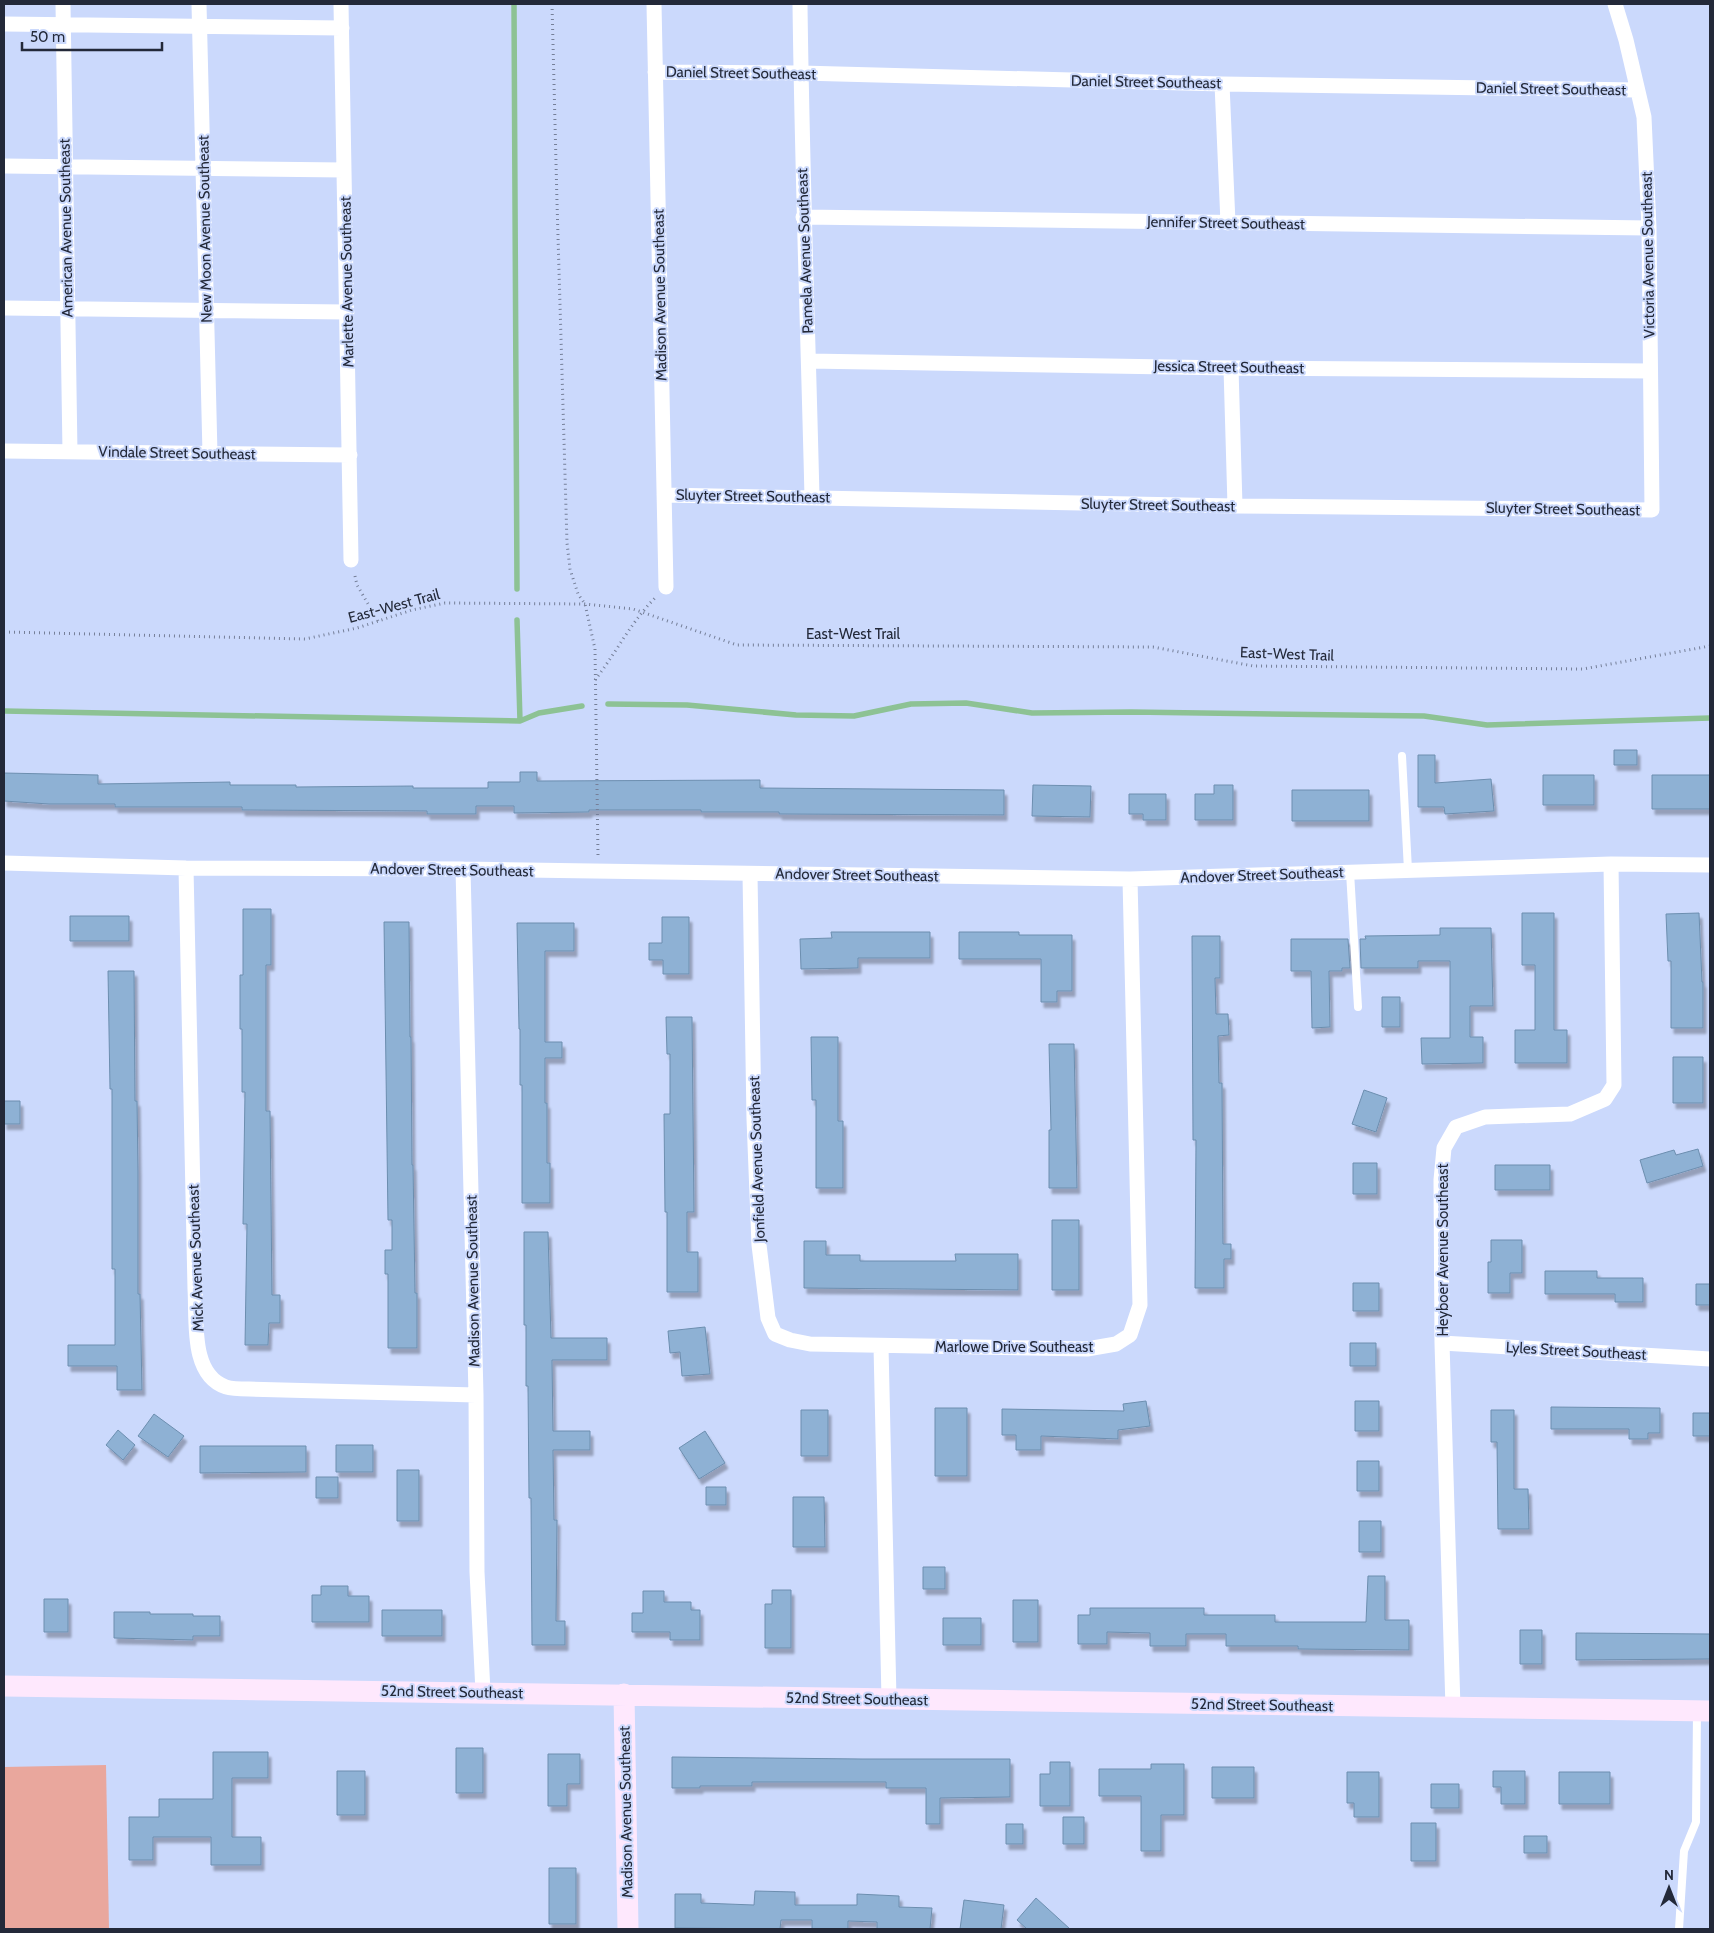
<svg xmlns="http://www.w3.org/2000/svg" width="1714" height="1933" viewBox="0 0 1714 1933" font-family="Cabin,sans-serif">
<defs>
<filter id="shadow"><feDropShadow dx="3" dy="5.5" stdDeviation="1" flood-color="#0004"/></filter>
</defs>
<rect width="100%" height="100%" fill="#cbd9fc"/>
<path fill="#e9a79d" d="M106,1765L109,1929H4V1767Z"/>
<g fill="none" stroke-linecap="round" stroke-linejoin="round">
<path stroke="#8dc294" stroke-width="5.5" d="M514,4L517,589
M517,620L520,721
M608,704L687,705L796,715L854,716L911,704L966,703L1032,713L1131,712L1424,716L1487,725L1710,718
M4,711L520,721L539,713L582,706"/>
</g>
<path fill="#8eb1d4" stroke="#6c8eaf" filter="url(#shadow)" d="M1614,750H1637V765H1614Z
M1418,755H1435V783L1491,779L1494,811L1445,814L1444,807H1418Z
M520,772H537V781L760,780V788L1004,790V815L779,814V812H701V810H589V812L514,813V806H476V814H427V811L242,810V807H115V804H49L4,801V773L98,775V784L230,782V785H296V787L413,786V788H488V782H520Z
M1543,775H1594V805H1543Z
M1652,775H1710V809H1652Z
M1033,785L1091,786L1090,817L1032,816Z
M1214,785H1233V820H1195V794H1214Z
M1292,790H1369V821H1292Z
M1129,794H1166V820H1143V814H1129Z
M243,909H271V965H266V1111H270L272,1295H280V1323H269L268,1345H245L247,1224H243L245,1092H242V1029H240V975H243Z
M1522,913H1554V1030H1567V1063H1515V1030H1535V965H1522Z
M1699,913L1702,982H1703V1028H1671V961H1668L1666,914Z
M70,916H129V941H70Z
M662,917H689V974H663V960H649V943H662Z
M384,922H409L410,1037H411L412,1165H413L415,1293H417V1348H388V1274H385V1250H392V1220H388Z
M517,923H574V951H545V1042H562V1058H545V1103H547V1163H550V1203H522V1085H520V1029H519Z
M1440,928H1491L1493,1006H1470V1037H1483V1063L1422,1064L1421,1038H1450V961H1418V968H1361L1360,939H1366L1365,936L1440,935Z
M831,932H930V958H858V968L801,969L800,939L832,938Z
M959,932H1019V935H1072V991H1057V1002H1041V959H959Z
M1192,936H1220V978H1215L1216,1014H1228L1229,1035L1218,1036L1219,1083H1222L1223,1244H1231V1259H1224V1288H1195L1196,1140H1193Z
M1291,939H1348L1350,968H1342V971H1329L1330,1027L1312,1028L1311,971H1291Z
M108,971H134L135,1101H137L138,1171V1294H140L142,1390H117V1366H68V1345H115V1269H112V1089H110Z
M1382,997H1400V1027H1382Z
M666,1017H692L694,1212H687V1252H698V1292H667V1212H665L664,1114H670V1054H667Z
M811,1037H838V1121H843V1188H816V1100H812Z
M1049,1044H1074L1077,1188H1049V1130H1051Z
M1673,1057H1703V1103H1673Z
M1364,1090L1387,1098L1376,1132L1352,1124Z
M4,1101H20V1124H4Z
M1698,1149L1703,1166L1647,1183L1640,1160L1674,1150L1676,1155Z
M1353,1163H1377V1194H1353Z
M1495,1165H1550V1190H1495Z
M1052,1220H1079V1290H1052Z
M524,1232H548L551,1338H607V1360H552L553,1431H590V1450H553L554,1520H557L556,1621H565V1645H532L531,1498H529L528,1386H526V1325H524Z
M1491,1240H1522V1273H1510V1293H1488V1262H1491Z
M804,1241H826V1255H860V1261H956L955,1254H1018V1290L804,1288Z
M1545,1271H1597V1278H1643V1302H1615V1294H1545Z
M1353,1283H1379V1311H1353Z
M1696,1284H1710V1305H1696Z
M705,1327L710,1374L682,1376L680,1352L670,1353L668,1331Z
M1350,1343H1376V1366H1350Z
M1146,1401L1150,1426L1118,1430V1439L1041,1436V1450H1016V1435H1002V1409L1124,1411L1123,1404Z
M1355,1401H1379V1431H1355Z
M1551,1407L1660,1408V1433H1648V1439H1629V1429H1551Z
M935,1408H967V1476H935Z
M801,1410H828V1456H801Z
M1491,1410H1514V1489H1528L1529,1529H1498L1497,1442H1491Z
M1693,1413H1710V1436H1693Z
M154,1414L184,1436L168,1457L138,1436Z
M118,1430L135,1445L123,1460L106,1445Z
M705,1431L725,1463L699,1479L679,1448Z
M336,1445H373V1472H336Z
M200,1446H306V1472L200,1473Z
M1357,1461H1379V1491H1357Z
M397,1470H419V1521H397Z
M316,1477H338V1498H316Z
M706,1487H726V1505H706Z
M793,1497H824L825,1547H793Z
M1359,1521H1381V1552H1359Z
M923,1567H945V1589H923Z
M1368,1576H1385V1620H1409V1650L1298,1649V1646H1226V1634H1186V1646H1150V1633L1107,1632V1644H1078V1615H1090V1608H1204V1615H1275V1622H1366Z
M321,1586H348V1596H369V1622H312V1595H321Z
M772,1590H791V1648H765V1604H772Z
M643,1591H664V1602H691V1610H700V1640H670V1632H632V1613H643Z
M44,1599H68V1632H44Z
M1013,1600H1038V1642H1013Z
M382,1610H442V1636H382Z
M114,1612H150V1614H193V1616H220V1636H193V1640L114,1638Z
M943,1618H981V1645H943Z
M1520,1630H1542V1664H1520Z
M1576,1633L1710,1634V1659L1576,1660Z
M456,1748H483V1793H456Z
M213,1752H268V1778H232V1837H261V1865H211V1837H153V1860H129V1817H159V1799H213Z
M548,1754H580V1784H567V1806H548Z
M672,1757L862,1759H1010V1797L940,1798V1824H926V1788H886V1782H752V1786H700V1788H672Z
M1050,1762H1070V1806H1040V1774H1050Z
M1151,1764H1184V1815H1161V1851H1141V1796H1099V1769H1151Z
M1212,1767H1254V1798H1212Z
M337,1771H365V1815H337Z
M1493,1771H1525V1804H1501V1787H1493Z
M1347,1772H1379V1817H1354V1803H1347Z
M1559,1772H1610V1804H1559Z
M1431,1784H1459V1808H1431Z
M1063,1817H1084V1844H1063Z
M1411,1823H1436V1861H1411Z
M1006,1824H1023V1844H1006Z
M1524,1836H1547V1853H1524Z
M549,1868H576V1924H549Z
M755,1891L795,1892V1905H857V1894L899,1896V1907L932,1908L930,1929H877V1922L848,1921V1929H812V1920H781L780,1929L675,1928V1894H701V1903L754,1905Z
M1036,1898L1070,1929H1027L1017,1920Z
M964,1900L1004,1905L1001,1929H960Z"/>
<g fill="none" stroke-linecap="round" stroke-linejoin="round">
<path stroke="#757f98" stroke-width="3" stroke-dasharray="1 4" stroke-linecap="butt" d="M552,4L557,202L567,543L570,569L578,594L585,604L595,649L598,856
M355,576L357,585L378,621
M4,632L305,639L357,628L412,610L445,603L585,604L633,609L737,645L1153,647L1253,666L1583,669L1710,646
M595,680C616,653 631,622 655,598"/>
<path stroke="#fff" stroke-width="8" d="M1402,756L1408,870
M1350,872L1358,1007
M1679,1929L1684,1851L1696,1822L1697,1711"/>
<path stroke="#fff" stroke-width="15" d="M63,4L70,452
M199,4L210,454
M341,4L351,560
M654,4L666,587
M800,4C802,168 808,333 812,497
M4,24L342,28
M655,72L801,73L1222,84L1637,90
M1222,84L1228,223
M4,166L344,170
M803,217L1649,228
M4,308L347,312
M809,361L1231,368L1650,371
M1231,368L1235,506
M4,451L350,455
M664,495L1235,506L1652,510L1649,228L1644,117L1626,40L1615,4
M4,863L186,868L463,869L1130,879L1611,864L1710,865
M186,868L195,1289C197,1320 190,1375 226,1387C232,1389 242,1389 249,1389L476,1395
M463,869L476,1395L477,1572L483,1692
M750,874L754,1119L759,1245L768,1318L775,1334L790,1340L810,1344L1087,1349L1116,1344L1130,1335L1140,1305L1130,879
M1442,1343L1710,1359
M881,1346L889,1699
M1453,1708L1442,1343L1441,1180L1444,1148L1456,1127L1485,1117L1570,1114L1605,1099L1614,1085L1611,864"/>
<path stroke="#fee8fd" stroke-width="21" d="M4,1686L1710,1711
M624,1694L628,1929"/>
</g>
<g text-anchor="middle" dominant-baseline="central" stroke-width="4" stroke-linejoin="round" paint-order="stroke">
<g font-size="15" fill="#232939" stroke="#cbd9fc">
<text transform="translate(741 73) rotate(1)">Daniel Street Southeast</text>
<text transform="translate(1146 82) rotate(1)">Daniel Street Southeast</text>
<text transform="translate(1551 89) rotate(1)">Daniel Street Southeast</text>
<text transform="translate(1226 223) rotate(1)">Jennifer Street Southeast</text>
<text transform="translate(66 228) rotate(-91)">American Avenue Southeast</text>
<text transform="translate(205 229) rotate(-91)">New Moon Avenue Southeast</text>
<text transform="translate(805 251) rotate(-92)">Pamela Avenue Southeast</text>
<text transform="translate(1648 255) rotate(-91)">Victoria Avenue Southeast</text>
<text transform="translate(347 282) rotate(-91)">Marlette Avenue Southeast</text>
<text transform="translate(660 295) rotate(-91)">Madison Avenue Southeast</text>
<text transform="translate(1229 367) rotate(1)">Jessica Street Southeast</text>
<text transform="translate(177 453) rotate(1)">Vindale Street Southeast</text>
<text transform="translate(753 496) rotate(1)">Sluyter Street Southeast</text>
<text transform="translate(1158 505) rotate(1)">Sluyter Street Southeast</text>
<text transform="translate(1563 509) rotate(1)">Sluyter Street Southeast</text>
<text transform="translate(394 606) rotate(-15)">East-West Trail</text>
<text x="853" y="634">East-West Trail</text>
<text transform="translate(1287 654) rotate(2)">East-West Trail</text>
<text transform="translate(452 870) rotate(1)">Andover Street Southeast</text>
<text transform="translate(857 875) rotate(1)">Andover Street Southeast</text>
<text transform="translate(1262 875) rotate(-2)">Andover Street Southeast</text>
<text transform="translate(757 1159) rotate(-92)">Jonfield Avenue Southeast</text>
<text transform="translate(1443 1250) rotate(-90)">Heyboer Avenue Southeast</text>
<text transform="translate(196 1258) rotate(-92)">Mick Avenue Southeast</text>
<text transform="translate(473 1281) rotate(-91)">Madison Avenue Southeast</text>
<text x="1014" y="1347">Marlowe Drive Southeast</text>
<text transform="translate(1576 1351) rotate(3)">Lyles Street Southeast</text>
<text transform="translate(452 1692) rotate(1)">52nd Street Southeast</text>
<text transform="translate(857 1699) rotate(1)">52nd Street Southeast</text>
<text transform="translate(1262 1705) rotate(1)">52nd Street Southeast</text>
<text transform="translate(626 1812) rotate(-91)">Madison Avenue Southeast</text>
</g>
</g>
<rect width="1714" height="1933" fill="none" stroke="#232939" stroke-width="10"/>
<g transform="translate(1669 1888)" stroke="#cbd9fc" stroke-width="4" paint-order="stroke">
<path d="M0-4L9 19L0 12L-9 19Z" fill="#232939"/>
<text y="-8" font-size="14" font-weight="bold" text-anchor="middle" fill="#232939">N</text>
</g>
<path d="M22 42v8h140v-8" fill="none" stroke="#232939" stroke-width="2.5"/>
<text x="30" y="42" font-size="15" fill="#232939" stroke="#cbd9fc" stroke-width="4" paint-order="stroke">50 m</text>
</svg>
